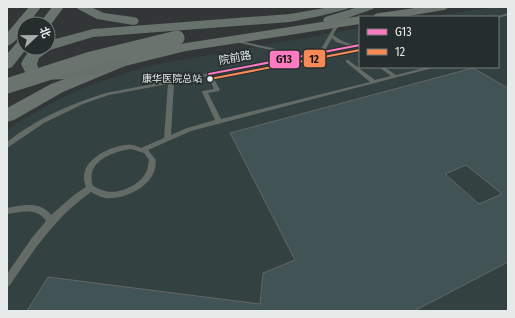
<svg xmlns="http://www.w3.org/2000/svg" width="515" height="318" viewBox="0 0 515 318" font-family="'Fira Sans Condensed','Noto Sans SC',sans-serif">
<rect width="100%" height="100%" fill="#323636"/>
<path fill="#334140" d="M494,7H508V311H7V130L18,122L65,96L88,86L132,71L154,65L360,28V67H498V17H427Z"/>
<path fill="#425356" stroke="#636667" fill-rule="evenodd" d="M473,68L508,88V262L414,311H27L48,277L260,304L263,273L295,260L230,133ZM466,165L502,194L479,204L445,174Z"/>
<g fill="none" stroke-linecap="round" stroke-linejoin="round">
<path fill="#646b66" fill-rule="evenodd" d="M508,13V15L498,18V17H496Z
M338,22L340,23L333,35C341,41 351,46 360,44V46L212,75L220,90L219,91L208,93L221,119L370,82L346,62V60H348L375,80L391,76L379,67H384L396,75L428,67H436L191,131L148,150L156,160C155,163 156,167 155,169C150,188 123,200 105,198C100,197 95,194 91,192C55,217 34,250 10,285L7,287V274L31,239L46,221C37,207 21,212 7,214V208C22,205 41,201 51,215L74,195L86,187C84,182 83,177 85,171C89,156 117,143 132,145C135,145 138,147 141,148L164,138L168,84L109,95L83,104L44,123L7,148V142C36,119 70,104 106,93L298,56L231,41V39L303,55L320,51L336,23ZM332,38L336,42L349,46L325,50ZM208,76L214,89L203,91L202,92L215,120L187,128L171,135L174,83ZM131,149L144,153L149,160C148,163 148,167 147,170C142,184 120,195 105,191C101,190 97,188 93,186C85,162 111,152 131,149Z"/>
<path fill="#6a736d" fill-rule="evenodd" d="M29,7H41L28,24H24C24,32 15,44 7,46V33Z
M52,7H64L49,27H48V24H39Z
M422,7H450L444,10L402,17H373L375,14L379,13Z
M360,16L363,17H360V24L186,51L125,66L63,92L14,120L7,122V108L51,84L115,60L186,43Z
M24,39V48H27L12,67L7,69V54L19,40Z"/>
<path fill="#68726c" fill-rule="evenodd" d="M76,7H91L104,13L133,17L137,18L139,21L137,24L133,25L97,19L78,9Z
M330,7H349L347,9L320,16L290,22L93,37L50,50L39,58L37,64L39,70C66,76 94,65 120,58L125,60L128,63L125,66C91,75 63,85 27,76L21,64C28,49 32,48 48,48V41L93,29L290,14Z
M358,7H375L373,9L333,23H325L323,20L325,17Z"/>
<path stroke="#6a736d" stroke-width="12" d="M174,39L177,38"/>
<path stroke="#6a736d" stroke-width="15" d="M7,86L91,59L177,38"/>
<defs>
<path id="bus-1" d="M209,74L360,45"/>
<path id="bus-2" d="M210,79L360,50"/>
</defs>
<use href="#bus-1" stroke="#262e2d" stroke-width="4"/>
<use href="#bus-2" stroke="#262e2d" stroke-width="4"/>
<use href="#bus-1" stroke="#fe7ac1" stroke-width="2"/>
<use href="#bus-2" stroke="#f98a56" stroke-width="2"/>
</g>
<circle fill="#e6ebea" stroke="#262e2d" stroke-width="1.5" cx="210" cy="79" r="3.5"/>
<g text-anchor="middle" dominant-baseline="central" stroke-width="3.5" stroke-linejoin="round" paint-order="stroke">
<g font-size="10" fill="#e6ebea" stroke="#262e2d" text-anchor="end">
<text x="202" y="79">康华医院总站</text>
</g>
<g font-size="11" fill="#e6ebea" stroke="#262e2d">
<text transform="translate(235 58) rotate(-11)">院前路</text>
</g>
</g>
<g stroke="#262e2d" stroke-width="1.5">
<rect x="303" y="49" width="23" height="19" rx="4" fill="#f98a56"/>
<rect x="269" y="50" width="31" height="19" rx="4" fill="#fe7ac1"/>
</g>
<g font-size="11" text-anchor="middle" font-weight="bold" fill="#111">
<text x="314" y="63">12</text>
<text x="284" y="63">G13</text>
</g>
<rect width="515" height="318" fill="none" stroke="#e6ebea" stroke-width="16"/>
<rect x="359" y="16" width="140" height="52" fill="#262e2d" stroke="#737a79"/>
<rect x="367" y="29" width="20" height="6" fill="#fe7ac1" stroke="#737a79"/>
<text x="395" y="36" font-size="12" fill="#e6ebea">G13</text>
<rect x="367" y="49" width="20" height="6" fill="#f98a56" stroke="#737a79"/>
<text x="395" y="56" font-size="12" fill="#e6ebea">12</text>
<g transform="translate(36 36) rotate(68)"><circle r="19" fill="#262e2d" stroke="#737a79"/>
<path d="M0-3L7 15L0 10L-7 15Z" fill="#a7acab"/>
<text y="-6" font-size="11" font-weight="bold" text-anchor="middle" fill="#e6ebea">北</text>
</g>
</svg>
